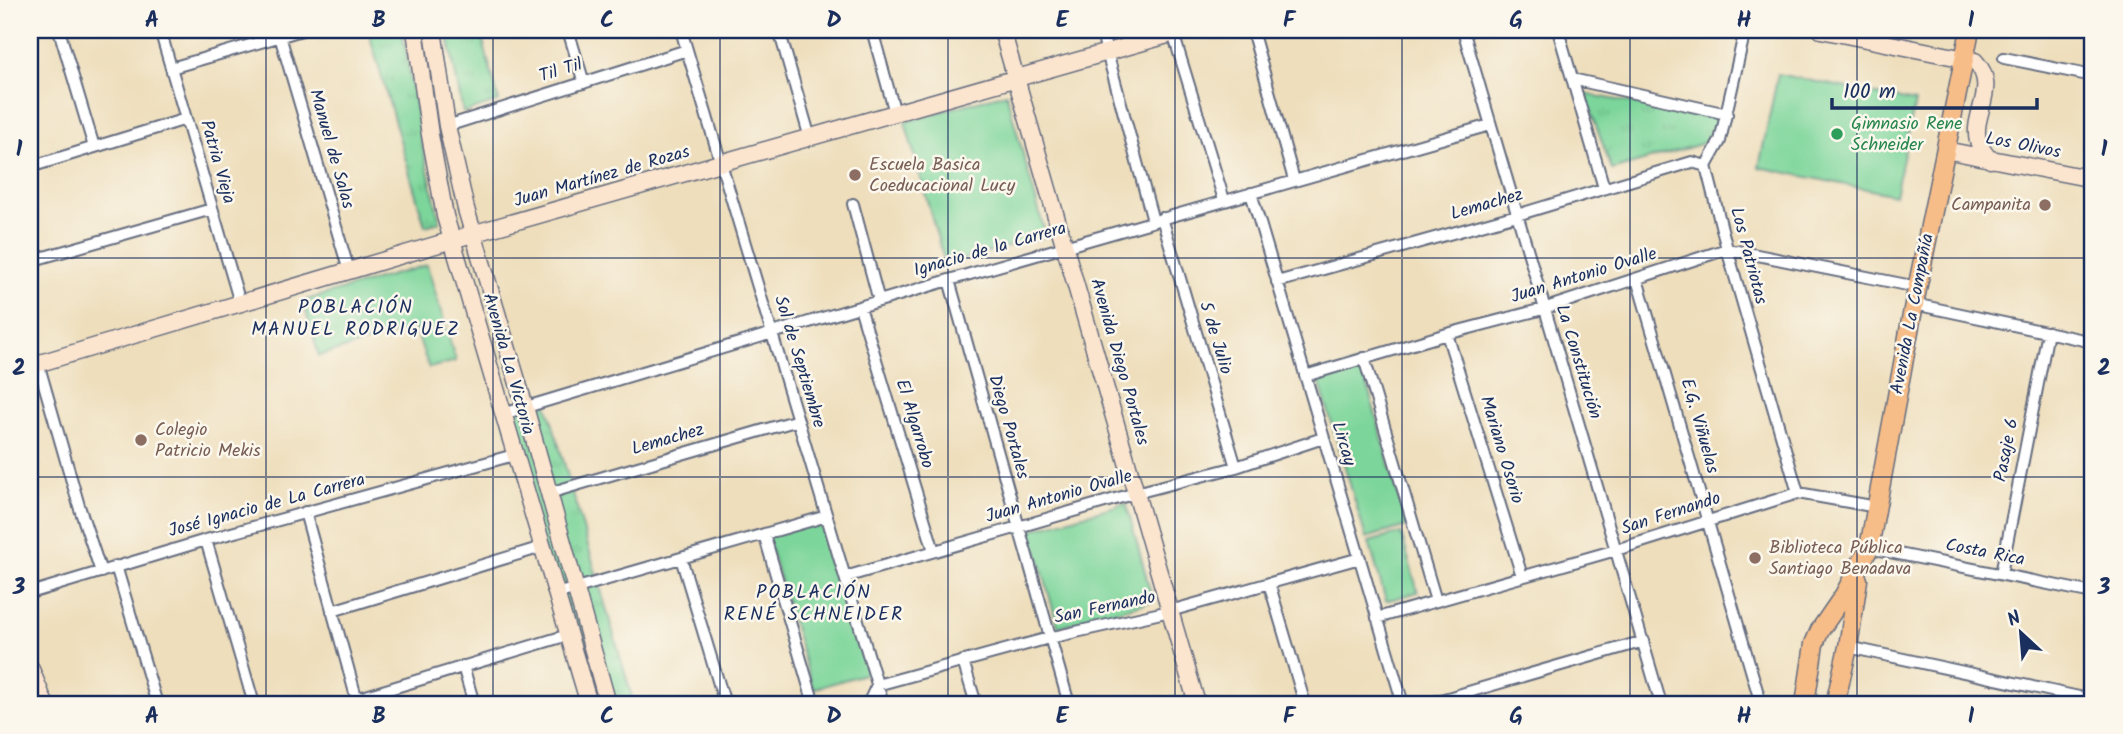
<svg xmlns="http://www.w3.org/2000/svg" width="2123" height="734" viewBox="0 0 2123 734" font-family="Kalam,sans-serif">
<defs>
<pattern id="grass-tufts" width="24" height="20" patternUnits="userSpaceOnUse" patternTransform="scale(1.75)"><rect width="24" height="20" fill="#7cd59a"/><path d="M3 7l-1-3M5 7V3M7 7l1-3M15 17l-1-3M17 17v-4M19 17l1-3" fill="none" stroke="#6bb787"/></pattern>
</defs>
<rect width="100%" height="100%" fill="#fbf7ec"/>
<filter id="ink" filterUnits="userSpaceOnUse"><feTurbulence type="fractalNoise" baseFrequency=".0143" numOctaves="2"/><feDisplacementMap in="SourceGraphic" scale="14" xChannelSelector="R" yChannelSelector="G"/><feConvolveMatrix kernelMatrix="1 2 1 2 8 2 1 2 1" color-interpolation-filters="sRGB"/></filter>
<filter id="wash" filterUnits="userSpaceOnUse"><feTurbulence type="fractalNoise" baseFrequency=".00686" numOctaves="4" result="noise"/><feDisplacementMap in="SourceGraphic" scale="28" xChannelSelector="R" yChannelSelector="G"/><feGaussianBlur stdDeviation="1.57" result="paint"/><feColorMatrix in="noise" values="0 0 0 0 0 0 0 0 0 0 0 0 0 0 0 0 0 1.4 0 .05"/><feComposite in="paint" operator="in"/></filter>
<g filter="url(#wash)">
<rect width="100%" height="100%" fill="#eedebc"/>
<path fill="url(#grass-tufts)" stroke="#4c827c" stroke-width="2" d="M368,30H402L421,140L440,222L425,226Z
M447,30H480L499,101L463,113Z
M1585,94L1719,119L1713,135L1701,144L1612,170Z
M546,401L634,704H589L503,414Z"/>
<path fill="#7cd59a" stroke="#4c827c" stroke-width="2" d="M1778,74L1915,102L1895,195L1759,167Z
M1006,93L1046,236L945,264L905,122Z
M427,265L456,361L429,368L415,328L319,356L303,301Z
M1361,363L1407,526L1366,538L1317,374Z
M1126,503L1153,601L1058,627L1031,530Z
M818,515L867,673L813,689L765,531Z
M1401,533L1418,592L1386,601L1369,542Z"/>
</g>
<g filter="url(#ink)">
<g fill="none" stroke-linecap="round" stroke-linejoin="round">
<defs>
<path id="street" d="M59,30L94,147
M160,30L240,303
M568,30L584,83
M681,30L883,704
M779,30L810,138
M872,30L895,113
M1101,30L1153,221
M1252,30L1294,180
M1463,30L1661,704
M1558,30L1604,188
M1745,30L1720,141L1706,166L1727,249L1798,493
M1173,33L1224,200
M280,36L349,271
M2004,58L2093,76
M171,68L302,30
M1572,79L1727,114
M447,126L687,50
M30,167L186,119
M1251,193L1403,704
M853,204L879,301
M1162,218L1236,467
M30,261L212,209
M1637,279L1761,704
M949,280L1069,704
M1277,282L1517,215L1692,162L1706,166
M1914,304L2093,342
M860,307L934,551
M1447,334L1522,576
M1364,358L1436,601
M38,363L79,506L101,572
M1305,376L1447,334L1543,309L1727,249L1917,287
M503,414L949,280L1490,125
M549,493L798,420
M305,512L358,704
M764,534L814,704
M206,540L254,704
M1869,548L2093,593
M681,558L725,704
M116,566L157,704
M2001,574L2048,332
M845,577L1136,493L1236,467L1323,438
M1269,583L1305,704
M2091,592L2093,578
M30,593L206,540L514,455
M556,594L827,516
M332,611L542,547
M1377,618L1616,550L1798,493L1877,507
M1848,647L2093,700
M963,661L976,704
M463,666L474,704
M356,699L568,635
M868,704L877,685L1049,638L1170,611L1360,558
M1427,704L1644,641"/>
<path id="secondary" d="M415,30L430,135L445,216L589,704
M433,30L447,126L466,209L525,407L608,704
M1002,30L1197,704
M1821,30L1975,61C2000,87 1971,114 1978,141C1980,148 1985,154 1990,160
M1945,150L2093,179
M30,366L479,232L1185,30
M30,667L45,704"/>
<path id="primary" d="M1805,704L1814,644L1820,630L1844,595L1869,548L1914,304L1970,30
M1835,704L1848,647L1858,580"/>
</defs>
<use href="#street" stroke="#656c7f" stroke-width="14"/>
<use href="#secondary" stroke="#656c7f" stroke-width="19"/>
<use href="#primary" stroke="#656c7f" stroke-width="21"/>
<use href="#street" stroke="#fff" stroke-width="10"/>
<use href="#secondary" stroke="#fce5cf" stroke-width="16"/>
<use href="#primary" stroke="#f7bd88" stroke-width="18"/>
</g>
</g>
<path fill="none" stroke="#1b2f5e" stroke-width="2" stroke-opacity="0.55" d="M266,30V704M493,30V704M720,30V704M948,30V704M1175,30V704M1402,30V704M1630,30V704M1857,30V704M30,258H2093M30,477H2093"/>
<circle fill="#2e9e5b" stroke="#fbf7ec" stroke-width="2.5" cx="1837" cy="134" r="7"/>
<g fill="#8d6e63" stroke="#fbf7ec" stroke-width="2.5">
<circle cx="855" cy="175" r="7"/>
<circle cx="2045" cy="205" r="7"/>
<circle cx="141" cy="440" r="7"/>
<circle cx="1755" cy="558" r="7"/>
</g>
<g text-anchor="middle" dominant-baseline="central" stroke-width="5" stroke-linejoin="round" paint-order="stroke">
<g font-size="18" fill="#1b2f5e" stroke="#fbf7ec">
<text transform="translate(561 71) rotate(-17)">Til Til</text>
<text transform="translate(2023 146) rotate(11)">Los Olivos</text>
<text transform="translate(331 149) rotate(74)">Manuel de Salas</text>
<text transform="translate(217 162) rotate(74)">Patria Vieja</text>
<text transform="translate(602 177) rotate(-16)">Juan Martínez de Rozas</text>
<text transform="translate(1487 205) rotate(-16)">Lemachez</text>
<text transform="translate(990 250) rotate(-16)">Ignacio de la Carrera</text>
<text transform="translate(1748 256) rotate(75)">Los Patriotas</text>
<text transform="translate(1584 276) rotate(-17)">Juan Antonio Ovalle</text>
<text transform="translate(1913 314) rotate(-79)">Avenida La Compañía</text>
<text transform="translate(1215 338) rotate(73)">5 de Julio</text>
<text transform="translate(799 362) rotate(73)">Sol de Septiembre</text>
<text transform="translate(1119 362) rotate(74)">Avenida Diego Portales</text>
<text transform="translate(1578 362) rotate(73)">La Constitución</text>
<text transform="translate(508 364) rotate(74)">Avenida La Victoria</text>
<text transform="translate(914 424) rotate(73)">El Algarrobo</text>
<text transform="translate(1699 426) rotate(74)">E.G. Viñuelas</text>
<text transform="translate(1008 427) rotate(74)">Diego Portales</text>
<text transform="translate(668 440) rotate(-16)">Lemachez</text>
<text transform="translate(1343 444) rotate(73)">Lircay</text>
<text transform="translate(1501 450) rotate(73)">Mariano Osorio</text>
<text transform="translate(2007 450) rotate(-79)">Pasaje 6</text>
<text transform="translate(1059 497) rotate(-16)">Juan Antonio Ovalle</text>
<text transform="translate(267 506) rotate(-15)">José Ignacio de La Carrera</text>
<text transform="translate(1671 514) rotate(-18)">San Fernando</text>
<text transform="translate(1985 553) rotate(11)">Costa Rica</text>
<text transform="translate(1105 608) rotate(-12)">San Fernando</text>
</g>
<g font-size="18" fill="#27864d" stroke="#fbf7ec" text-anchor="start">
<text x="1851" y="124">Gimnasio Rene<tspan x="1851" dy="21">Schneider</tspan></text>
</g>
<g font-size="18" fill="#785e54" stroke="#fbf7ec" text-anchor="start">
<text x="869" y="165">Escuela Basica<tspan x="869" dy="21">Coeducacional Lucy</tspan></text>
<text x="2031" y="205" text-anchor="end">Campanita</text>
<text x="155" y="430">Colegio<tspan x="155" dy="21">Patricio Mekis</tspan></text>
<text x="1769" y="548">Biblioteca Pública<tspan x="1769" dy="21">Santiago Benadava</tspan></text>
</g>
<g font-size="19" letter-spacing="2" fill="#1b2f5e" stroke="#fbf7ec">
<text x="356" y="308">POBLACIÓN<tspan x="356" dy="22">MANUEL RODRIGUEZ</tspan></text>
<text x="814" y="593">POBLACIÓN<tspan x="814" dy="22">RENÉ SCHNEIDER</tspan></text>
</g>
</g>
<rect width="2123" height="734" fill="none" stroke="#fbf7ec" stroke-width="77"/>
<g transform="translate(2021 633) rotate(334)" stroke="#fbf7ec" stroke-width="5" paint-order="stroke">
<path d="M0-5L12 26L0 18L-12 26Z" fill="#1b2f5e"/>
<text y="-10" font-size="19" font-weight="bold" text-anchor="middle" fill="#1b2f5e">N</text>
</g>
<path d="M1832 98v10h205v-10" fill="none" stroke="#1b2f5e" stroke-width="3.5"/>
<text x="1843" y="98" font-size="21" fill="#1b2f5e" stroke="#fbf7ec" stroke-width="5" paint-order="stroke">100 m</text>
<rect x="38" y="38" width="2046" height="658" fill="none" stroke="#1b2f5e" stroke-width="2.5"/>
<g font-size="23" text-anchor="middle" font-weight="bold" fill="#1b2f5e">
<text x="152" y="27">A</text>
<text x="379" y="27">B</text>
<text x="607" y="27">C</text>
<text x="834" y="27">D</text>
<text x="1062" y="27">E</text>
<text x="1289" y="27">F</text>
<text x="1516" y="27">G</text>
<text x="1744" y="27">H</text>
<text x="1971" y="27">I</text>
<text x="19" y="156">1</text>
<text x="2104" y="156">1</text>
<text x="19" y="375">2</text>
<text x="2104" y="375">2</text>
<text x="19" y="594">3</text>
<text x="2104" y="594">3</text>
<text x="152" y="723">A</text>
<text x="379" y="723">B</text>
<text x="607" y="723">C</text>
<text x="834" y="723">D</text>
<text x="1062" y="723">E</text>
<text x="1289" y="723">F</text>
<text x="1516" y="723">G</text>
<text x="1744" y="723">H</text>
<text x="1971" y="723">I</text>
</g>
</svg>
